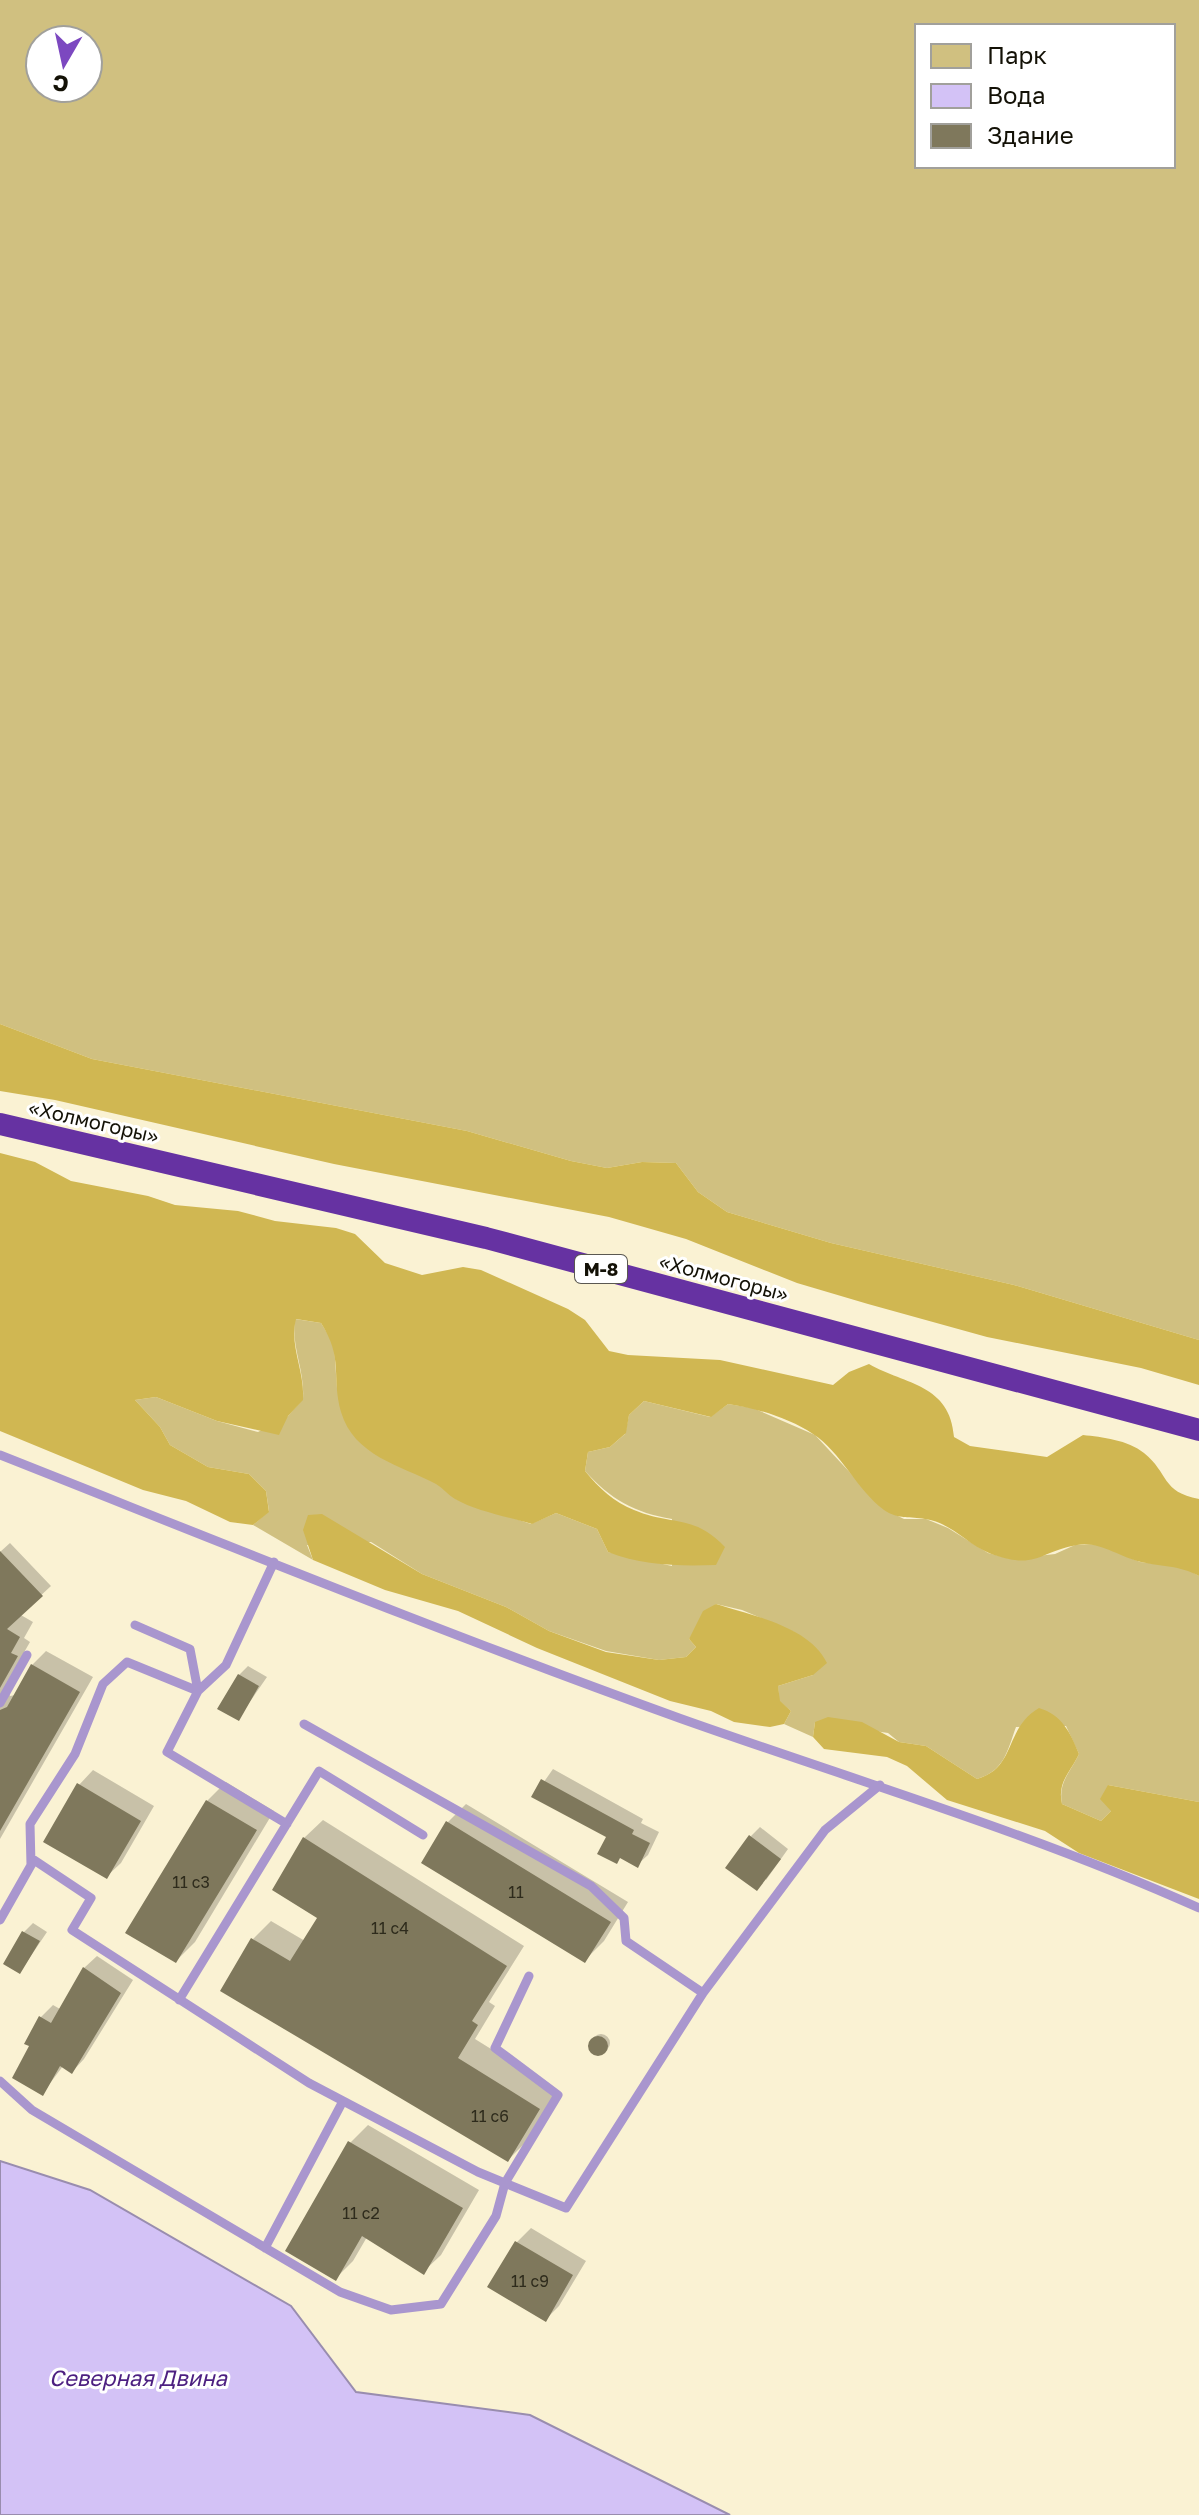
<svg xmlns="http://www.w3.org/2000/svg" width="1199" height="2515" viewBox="0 0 1199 2515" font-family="'Golos Text',sans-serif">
<rect width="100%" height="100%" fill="#faf2d3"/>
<path fill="#d0c080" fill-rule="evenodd" d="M0,0H1199V1340L1014,1285L831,1243L727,1212L698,1192L676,1163L642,1162L607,1168L571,1161L467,1131L92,1059L0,1024ZM917,26H1173V166H917ZM40,40H88V88H40Z
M295,1319L321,1323L334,1344L337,1389L456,1499L531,1524L556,1513L597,1529L608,1552L672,1566V1519C635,1513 610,1499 585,1471L588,1452L610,1447L625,1434L629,1415L644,1401L710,1417L728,1404L753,1408L815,1435L884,1509L904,1519H926L948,1528L988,1553L1011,1559L1055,1554L1075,1545L1097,1544L1140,1562L1184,1567L1199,1576V1802L1108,1785L1111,1811L1101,1821L1062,1804C1058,1782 1070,1773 1079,1754L1066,1726L1016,1727C1007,1752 1004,1771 977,1779L926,1746L899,1742L888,1733L815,1722L813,1737L784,1724L791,1711L779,1701L778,1686L813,1675L794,1632L742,1610L716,1604L689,1639L696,1647L686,1657L659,1660L606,1651L549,1631L506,1607L422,1574L371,1542L307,1545L313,1560L253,1525L269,1511L266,1491L249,1474L208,1467L170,1445L160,1427L135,1400L156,1397L217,1421L258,1432L288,1416L303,1399C305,1370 291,1347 295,1319Z"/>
<path fill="#d0b752" d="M0,1024L92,1059L467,1131L571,1161L607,1168L642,1162L676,1163L698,1192L727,1212L831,1243L1014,1285L1199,1340V1385L1141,1368L987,1337L868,1304L797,1283L686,1239L609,1217L334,1164L55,1100L0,1091Z
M0,1153L35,1162L71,1181L148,1196L175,1205L238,1211L275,1221L336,1228L355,1234L385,1263L422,1275L463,1267L481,1270L568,1309L585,1320L609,1351L628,1355L720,1360L833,1385L849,1372L869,1364C906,1385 950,1384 954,1437L970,1446L1047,1457L1083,1435C1102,1437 1128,1440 1144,1453C1169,1473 1161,1492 1199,1499V1576C1179,1565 1162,1567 1141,1562C1118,1557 1101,1541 1077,1545C1038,1552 1036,1571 989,1553C967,1544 950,1522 925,1519C910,1516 899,1520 884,1510C857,1490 841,1452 813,1434C789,1418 756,1408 728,1404L711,1417L644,1401L629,1415L626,1433L610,1447L588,1452L585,1471C599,1488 614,1502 634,1510C672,1526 694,1514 725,1547L716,1565C679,1566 643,1566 608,1552L597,1529L556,1513L532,1524C508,1517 476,1511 455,1499C448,1495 443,1488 436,1484C400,1465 354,1456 341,1412C331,1376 344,1359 321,1323L296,1319C289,1346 305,1371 303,1400L288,1416L279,1435L217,1421L156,1397L135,1400L160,1427L170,1445L208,1467L249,1474L266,1491L269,1512L253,1525L230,1522L186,1501L143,1490L0,1431Z
M322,1514L422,1574L506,1607L549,1631L606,1652L659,1660L686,1657L696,1647L689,1639L703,1611L716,1604C750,1615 810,1626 827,1663L813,1675L778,1686L780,1701L791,1711L784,1724L770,1727L734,1722L711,1711L670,1701L537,1648L458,1611L385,1590L313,1560L303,1530L308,1515Z
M1039,1708C1062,1715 1070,1732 1079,1754C1070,1773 1057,1782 1062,1804L1101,1821L1111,1811L1100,1799L1108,1785L1199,1802V1899L1079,1853L1045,1831L947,1800L907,1766L887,1757L824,1749L813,1737L815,1722L828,1717L862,1722L899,1742L926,1746L977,1779C1017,1768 1004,1728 1039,1708Z"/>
<path fill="#d3c2f6" stroke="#998dae" stroke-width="2" d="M0,2161L90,2190L291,2306L356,2392L530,2415L730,2515H0Z"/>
<path fill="#0003" d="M10,1543L51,1586L22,1613L0,1590V1552Z
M0,1603L33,1622L24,1638L30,1642L6,1684L10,1696L16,1695L32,1665L46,1651L93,1677L0,1839Z
M248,1666L267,1677L238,1719L239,1675Z
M553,1769L643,1819L641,1823L659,1832L648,1855L637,1865L608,1836L534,1796Z
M93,1770L154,1806L121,1863L106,1877L79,1785Z
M226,1782L274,1811L195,1942L176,1961L207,1801Z
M466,1804L628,1902L604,1941L585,1960L447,1823Z
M323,1820L524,1946L489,2002L495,2006L475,2039L557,2090L526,2142L508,2160L253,1939L271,1921L305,1941L320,1917L304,1838Z
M760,1827L788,1849L766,1880L751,1836Z
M33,1923L47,1932L20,1972L24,1932Z
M97,1956L133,1980L84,2059L72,2072L63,2066L42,2094L32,2046L41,2017L53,2005L60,2009L84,1968Z
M592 2043a9 9 0 1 1 18 0a9 9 0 1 1-18 0Z
M368,2125L479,2190L441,2255L423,2272L367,2237L353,2261L336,2278L350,2143Z
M531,2228L586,2261L559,2306L545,2320L490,2287L517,2242Z"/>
<path fill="#7f785c" d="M0,1551L43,1596L7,1629L20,1637L11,1653L18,1656L0,1688Z
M31,1664L80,1692L0,1831V1710L7,1707Z
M238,1674L259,1686L239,1721L217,1709Z
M541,1779L634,1830L632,1834L650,1843L638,1868L620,1858L617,1864L597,1854L606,1837L531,1797Z
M77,1783L141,1821L107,1879L43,1842Z
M206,1800L257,1830L176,1963L125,1933Z
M446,1821L611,1922L585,1963L421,1863Z
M749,1835L781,1859L757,1891L725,1868Z
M303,1837L507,1966L472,2021L478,2025L458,2058L540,2109L508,2162L220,1991L251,1938L290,1961L317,1918L272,1890Z
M22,1931L40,1941L20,1974L3,1964Z
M83,1967L121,1993L72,2074L60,2066L43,2096L12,2078L29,2046L24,2044L39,2016L51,2023Z
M588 2046a10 10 0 1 1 20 0a10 10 0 1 1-20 0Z
M348,2141L463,2208L424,2275L362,2236L336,2281L285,2251Z
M515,2241L573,2275L546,2322L487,2287Z"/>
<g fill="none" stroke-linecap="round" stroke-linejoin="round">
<path stroke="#a996ce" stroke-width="9" d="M0,1455C225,1544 451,1636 679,1718C853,1780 1030,1832 1199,1908
M135,1625L190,1649L198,1691L167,1752L287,1824
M0,1703L27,1655
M304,1724L591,1886L624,1918L626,1941L703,1993
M31,1865L30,1824L75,1754L103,1684L127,1662L198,1691L226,1665L274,1562
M0,1920L34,1860L91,1898L72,1930L309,2083L478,2172L566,2208L703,1993L825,1830L880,1785
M179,2000L319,1771L423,1835
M0,2081L32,2110L340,2292L391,2310L441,2304L496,2216L505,2183L558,2095L495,2048L529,1976
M265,2248L343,2101"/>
<path stroke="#6632a2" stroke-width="22" d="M0,1124L486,1238L1199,1430"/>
</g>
<g text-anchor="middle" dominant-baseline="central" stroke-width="6" stroke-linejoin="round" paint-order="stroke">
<g font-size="16" fill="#2e2b1c">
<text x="191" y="1882">11 с3</text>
<text x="516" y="1892">11</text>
<text x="390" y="1928">11 с4</text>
<text x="490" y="2116">11 с6</text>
<text x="361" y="2213">11 с2</text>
<text x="530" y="2281">11 с9</text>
</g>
<rect fill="#fff" stroke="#5a5851" stroke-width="2" x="575" y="1255" width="52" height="28" rx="6"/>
<g font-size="18" font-weight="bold" fill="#131106">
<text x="601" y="1269">М-8</text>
</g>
<g font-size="20" fill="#131106" stroke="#fff">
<text transform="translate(94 1121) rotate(13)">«Холмогоры»</text>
<text transform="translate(724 1277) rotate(15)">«Холмогоры»</text>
</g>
<g font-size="22" font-style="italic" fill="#4d2081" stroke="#fff">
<text x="138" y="2377">Северная Двина</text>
</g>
</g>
<rect x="915" y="24" width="260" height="144" fill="#ffffff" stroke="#a1a09b" stroke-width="2"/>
<rect x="931" y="44" width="40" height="24" fill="#d0c080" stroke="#a1a09b" stroke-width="2"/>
<text x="987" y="64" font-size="24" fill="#131106">Парк</text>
<rect x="931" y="84" width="40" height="24" fill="#d3c2f6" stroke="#a1a09b" stroke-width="2"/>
<text x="987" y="104" font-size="24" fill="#131106">Вода</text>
<rect x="931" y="124" width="40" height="24" fill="#7f785c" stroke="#a1a09b" stroke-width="2"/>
<text x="987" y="144" font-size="24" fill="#131106">Здание</text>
<g transform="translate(64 64) rotate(189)"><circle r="38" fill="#ffffff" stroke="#a1a09b" stroke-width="2"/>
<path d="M0-6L14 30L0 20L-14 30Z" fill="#7c48c0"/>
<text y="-12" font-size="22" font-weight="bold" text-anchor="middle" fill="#131106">С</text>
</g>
</svg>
